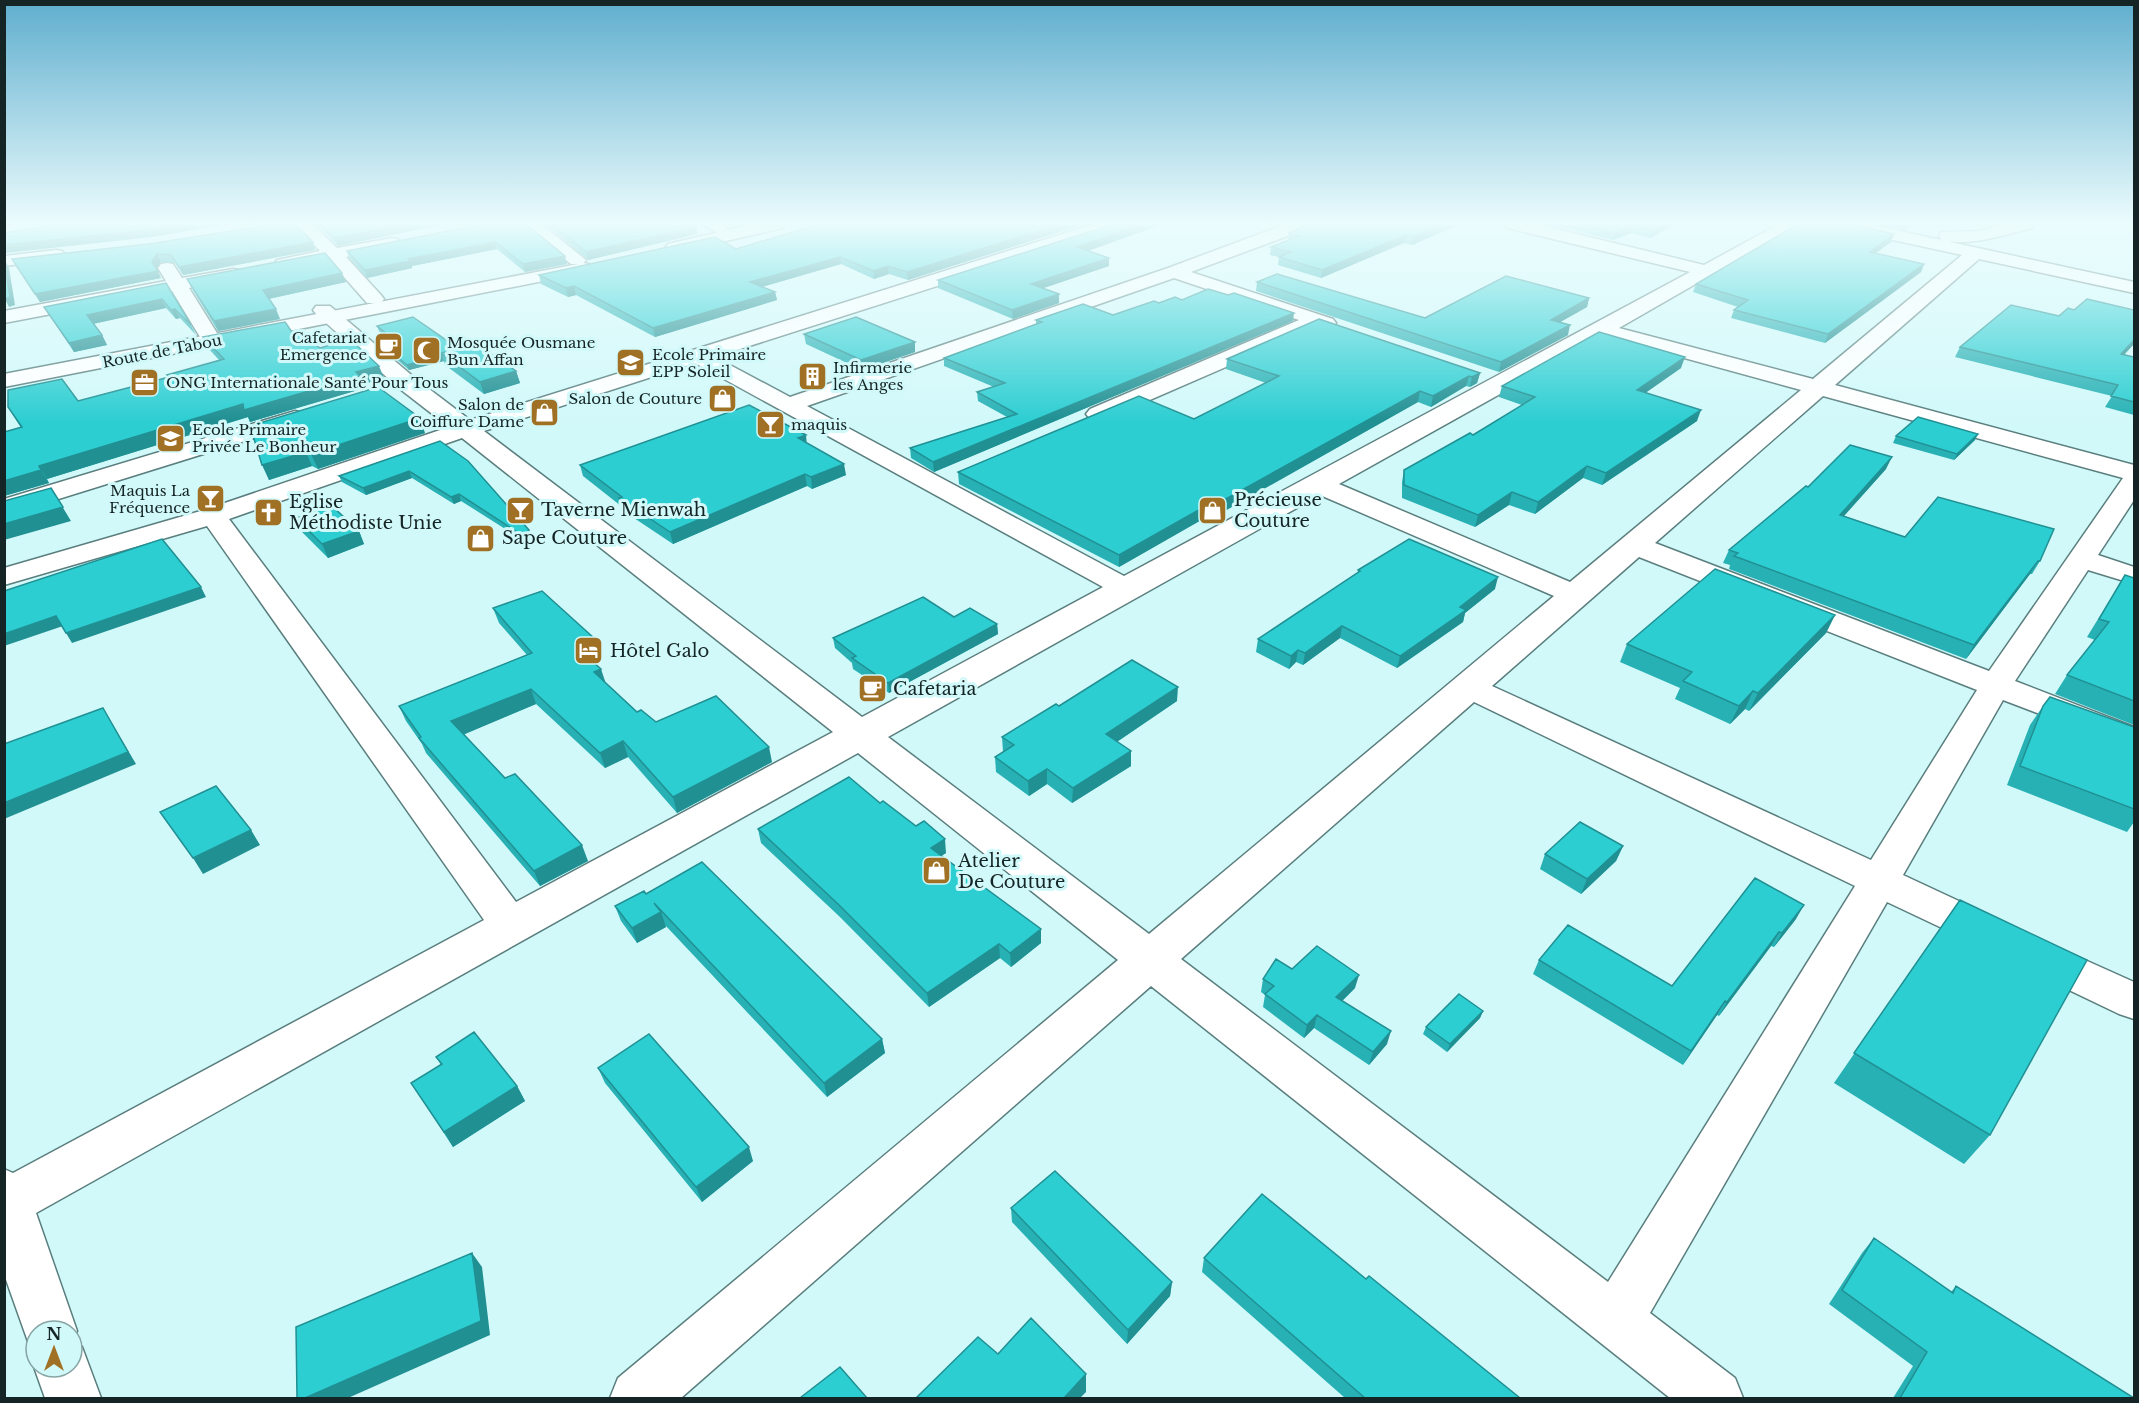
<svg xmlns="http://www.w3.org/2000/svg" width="2139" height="1403" viewBox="0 0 2139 1403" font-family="'Libre Baskerville',serif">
<rect width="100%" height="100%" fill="#d2f9fa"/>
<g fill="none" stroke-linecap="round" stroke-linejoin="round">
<defs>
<path id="minor" d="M294,224H312L337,248L392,238L398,239L401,243L398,247L346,257L381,295L384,299L381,303H367L329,260L283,269L277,268L274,264L277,260L320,251Z
M522,224H541L586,260L583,264H571Z
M702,224H723L727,229L719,234Z
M1094,224H1121L1119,228L715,357L790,397L1168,268L1286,224H1311L1309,228L1191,272L1333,319L1336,323L1333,327L1326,329L1318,327L1106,419L1098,421L1090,419L1086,414L1090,409L1299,320L1174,278L807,406L1124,576L1690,272L1507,228L1505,224H1536L1704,265L1779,224H1800L1619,328L1813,379L1962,255L1842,229L1834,224H1868L2134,282V293L1979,259L1835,385L2134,465V500L2098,555L2134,567V584L2088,570L2015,681L2134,727V750L2003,700L1903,875L2006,923L2013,934L2006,945L1992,950L1978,945L1887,902L1650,1313L1735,1378L1743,1398H1670L1151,986L681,1398H610L618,1378L1118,960L858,753L36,1213L77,1331L72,1343L82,1347L101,1398H45L34,1367L36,1362V1367H72V1331H36V1353L31,1350L4,1274V1169L13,1173L484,920L207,526L4,585V568L204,510L449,427L400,389L316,314L313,310L316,306H330L416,379L470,420ZM1604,336L1801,390L1570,582L1339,484ZM695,363L1103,587L862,717L484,431ZM1823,396L2123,478L1989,671L1655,543ZM462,438L833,732L516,902L229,519ZM1320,495L1554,596L1149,934L888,737ZM1639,557L1977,690L1871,860L1492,686ZM1474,702L1855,886L1608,1282L1181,959Z
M2004,224H2034L2032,228C2003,235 1971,247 1941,240L1939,236L1941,232L1979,231Z
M56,250L62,251L65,255L62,259L4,266V256Z
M167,263L173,264L182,278L233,269L239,270L242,274L239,278L189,288L217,333L214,337H200L172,291L4,323V311L166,281L158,268L161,264Z
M295,411L303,413L307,418L303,423L4,516V499Z
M2038,939L2134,982V1019L2119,1014L2023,968L2017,956L2023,944Z"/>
<path id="major" d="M753,224H785L783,228L674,253L668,252L665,248L668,244Z
M583,263L589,264L592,268L589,272L4,387V374Z"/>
</defs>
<use href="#minor" stroke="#5a7e7e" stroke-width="3"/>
<use href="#major" stroke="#5a7e7e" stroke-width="3"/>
<use href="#minor" fill="#fff" fill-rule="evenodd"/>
<use href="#major" fill="#fff" fill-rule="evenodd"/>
</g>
<path fill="#27b1b5" d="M316,224H445L338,246Z
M484,224L567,264L525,272L497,249L412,266V268L367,278L349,258L347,251Z
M545,224H691L696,227L697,234L588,260Z
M813,224H1085L908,280L889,274L874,279L841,264L762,287L775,292L777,300L655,337L576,295L568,297L541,284L539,275L736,249L815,226Z
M1460,224L1412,245L1404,243L1321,278L1278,265L1279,257L1270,255L1271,247L1288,240L1289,233Z
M1547,224H1676L1650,238L1631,233L1613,240Z
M1881,224H1913L1906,230Z
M1894,234L1891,242L1876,253L1924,264L1921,272L1825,343L1731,318L1734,310L1738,307L1693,292L1696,284Z
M313,242L315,250L183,275L175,263L161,262L156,269L161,278L40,302L12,259L149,244Z
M1088,251L1109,266L1043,288L1059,294V303L1013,319L938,288V280Z
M187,279L346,282L269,299L280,319L218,331L192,289Z
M1257,282L1425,318L1589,298L1587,307L1560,322L1568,335L1499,372L1256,291Z
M166,283L191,325L196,335L180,318L176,319L166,308L93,324L102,335L107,345L74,352L44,307Z
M1182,300L1293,321L934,472L911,458L910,448L1007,417L978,401L977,392L994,387L944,366V358L1036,324V320L1113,315L1159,303Z
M2074,310H2134V344L2124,355L2134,357V415L2105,407L2112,396L1955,357L1960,347Z
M377,326L459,349L516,371L520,383L484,394L445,365L444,361L409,370L379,344L376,339L385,336L379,331Z
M804,334L915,342V352L862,370L806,344Z
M294,335L384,378L364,384L365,388L250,422L248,417L47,479L49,483L4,496L21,428L8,407L78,401L168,377L167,375L219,360L209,349L203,337Z
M1227,359L1480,373L1477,383L1470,387L1466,386L1431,407L1418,402L1214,517L1210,515L1119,567L959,484L958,472L1194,419L1266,383L1226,369Z
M1681,368L1646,392L1697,421L1602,485L1583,478L1535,514L1509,505L1475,527L1402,498V482L1404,470L1473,435L1522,405L1499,397L1502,386Z
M250,426L425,433L318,469L312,466L269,480Z
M1896,436L1975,440L1954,460L1893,443Z
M440,441L529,530L531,536L526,542L461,501L454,504L412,478L366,495L342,482L339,476Z
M807,443L846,475L812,489L807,486L673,544L622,510L621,506L583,476L580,465Z
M1886,469L1844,516L1905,537L2040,561L2032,574H2030L1966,659L1729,569L1730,565L1723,563L1729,550L1808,487Z
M296,518L359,531L364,544L328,558L302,532Z
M1358,570L1495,589L1465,613L1463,622L1397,668L1340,638L1303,665L1296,662L1289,669L1256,652L1258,639L1358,573Z
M2125,575L2134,578V725L2055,694L2067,675L2095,640L2087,637Z
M493,608L595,639L599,654L589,659L605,682L637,712L656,722L772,762L677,813L628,757L605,768L536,704L464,734L505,778L588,861L540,886L426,753L422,744L406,721L399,706L527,655L499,623Z
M1835,615L1826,633L1749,711L1745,709L1730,724L1675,699L1680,688L1620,662L1627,644Z
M954,617L997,624L998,634L889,693L853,669L852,663L835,648L833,638Z
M1177,701L1117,742L1131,766L1072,803L1047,784L1029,796L996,772L995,757L1003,752L1002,737L1059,706Z
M2043,706L2134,727V822L2127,832L2007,785L2030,725Z
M880,803L946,853L941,856L1041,943L1011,967L1000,958L929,1007L840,917L761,843L758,829Z
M1623,846L1616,861L1581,894L1540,869L1545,854Z
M646,894L882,1039L885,1053L827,1097L665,925L666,927L637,943L621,921L615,906Z
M1960,900L1990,1135L1964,1164L1834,1083Z
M1796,919L1774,947L1771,946L1719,1016L1717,1015L1683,1065L1533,974L1539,960L1672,986Z
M1292,969L1355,988L1342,1001L1387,1044L1369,1065L1314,1028L1304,1038L1263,1007L1265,995L1261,992L1263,979Z
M1483,1011L1480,1018L1447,1052L1423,1034L1426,1027Z
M436,1057L517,1086L525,1101L453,1147L411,1083L441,1065Z
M598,1068L753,1161L702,1202L605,1083Z
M1011,1208L1172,1282L1170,1296L1127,1344L1012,1222Z
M1874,1238L1951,1292L1956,1286L2134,1398H1893L1913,1366L1829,1304L1862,1253Z
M1204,1258L1366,1279L1520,1398H1345L1202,1272Z"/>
<path fill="#209093" d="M4,224H16L4,227Z
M180,224H228L152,237L6,253L4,254V245Z
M406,224H445L338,246L335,238Z
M1061,224H1085L908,280L907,272Z
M1142,224H1163L1077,255V247Z
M1444,224H1460L1412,245L1413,237Z
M1663,224H1676L1650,238L1652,230Z
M1909,224H1913L1906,230Z
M1633,225L1631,233L1613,240L1615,233Z
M696,227L697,234L588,260L586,252Z
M1894,234L1891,242L1867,259L1870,252Z
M1406,235L1404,243L1321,278L1322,270Z
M313,242L315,250L183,275L179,267Z
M495,242L497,249L412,266V268L367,278L365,270L408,259Z
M157,254L161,262L156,269L152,262Z
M565,256L567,264L525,272L523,264Z
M840,257L841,264L751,290L750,282Z
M1109,258V266L1032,292L1031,284Z
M5,260L9,268L15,305L9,307L5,299Z
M1924,264L1921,272L1825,343L1828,334Z
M888,266L889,274L874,279V271Z
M158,271L161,278L40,302L35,294Z
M342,273L346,282L267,299L263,290Z
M574,286L576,295L568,297L566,288Z
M775,292L777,300L655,337L653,328Z
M1059,294V303L1013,319L1012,310Z
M1589,298L1587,307L1548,329L1551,320Z
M162,299L166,308L92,324L87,315Z
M175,309L180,318L176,319L171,310Z
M276,309L280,319L218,331L214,321Z
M1294,313L1293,321L934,472L933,462Z
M1570,325L1568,335L1499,372L1501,362Z
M102,335L107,345L74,352L69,343Z
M2134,340V344L2115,364L2121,354Z
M915,342V352L862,370L861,360Z
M442,355L444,361L409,370L407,365Z
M1685,357L1681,368L1634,401L1637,390Z
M379,366L384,378L364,384L365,388L250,422L248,417L47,479L39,466L243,404Z
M516,371L520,383L484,394L480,382Z
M1480,373L1477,383L1470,387L1472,377Z
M1469,376L1466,386L1431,407L1433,396Z
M1420,391L1418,402L1214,517L1215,505Z
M1701,410L1697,421L1602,485L1606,473Z
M420,418L425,433L318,469L311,454Z
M1978,434L1975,440L1954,460L1957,454Z
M806,435L807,446L798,438Z
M306,452L312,466L269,480L262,465Z
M1892,457L1886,469L1834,527L1840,515Z
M844,464L846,475L812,489L811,477Z
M1587,466L1583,478L1535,514L1538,502Z
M41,470L49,483L4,496V481Z
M409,471L412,478L366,495L363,488Z
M805,474L807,486L673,544L670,532Z
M51,488L71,521L4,540V524Z
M1512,492L1509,505L1475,527L1478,515Z
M459,494L461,501L454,504L451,497Z
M1211,503L1210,515L1119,567V555Z
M529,530L531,536L526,542L523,536Z
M359,531L364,544L328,558L322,544Z
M2038,561L2030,574L1966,659L1974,645Z
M1498,577L1495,589L1465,613L1463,622L1397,668L1400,656Z
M201,587L206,597L72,643L66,633Z
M1835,615L1826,633L1749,711L1758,693Z
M56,616L63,626L4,646V634Z
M997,624L998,634L889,693L888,683Z
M1342,626L1340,638L1303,665L1305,653Z
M595,639L599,654L581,662L576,647Z
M1298,650L1296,662L1289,669L1291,656Z
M601,669L606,684L594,672Z
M1178,687L1177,701L1106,749V734Z
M531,689L536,704L458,737L451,721Z
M1753,691L1745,709L1730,724L1739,706Z
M103,708L136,764L4,819V803Z
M623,741L628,757L605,768L600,753Z
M769,747L772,762L677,813L673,797Z
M1131,751V766L1072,803L1073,788Z
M1047,769V784L1029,796L1028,781Z
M251,830L260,845L203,874L193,858Z
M945,839L946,853L932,862L931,848Z
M582,845L588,861L540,886L534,871Z
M1623,846L1616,861L1581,894L1587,879Z
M1804,905L1796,919L1774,947L1782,933Z
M661,912L666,927L637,943L632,928Z
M1041,929V943L1011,967L1010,953Z
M1779,932L1771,946L1719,1016L1727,1002Z
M999,944L1000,958L929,1007L927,993Z
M1359,975L1355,988L1333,1010L1336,997Z
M1725,1001L1717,1015L1683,1065L1691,1051Z
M1483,1011L1480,1018L1447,1052L1450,1044Z
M1317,1015L1314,1028L1304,1038L1307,1025Z
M1391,1031L1387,1044L1369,1065L1373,1052Z
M882,1039L885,1053L827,1097L824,1083Z
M517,1086L525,1101L453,1147L444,1132Z
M749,1147L753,1161L702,1202L696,1187Z
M472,1253L482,1267L490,1335L348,1398H305Z
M1172,1282L1170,1296L1127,1344L1128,1330Z
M1086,1374V1392L1080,1398H1064Z"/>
<path fill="#2dced2" stroke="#209093" stroke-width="1.5" d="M59,224H180L148,230L4,245V233Z
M275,224H295L313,242L179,267L171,255L157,254L152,262L158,271L35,294L12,259L149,244Z
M320,224H406L335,238Z
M484,224H526L565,256L523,264L495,242L408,259L410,261L365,270L347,251Z
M552,224H691L696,227L586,252Z
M819,224H1061L907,272L888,266L874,271L840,257L750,282L775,292L653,328L574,286L566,288L539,275L715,237L736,249Z
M1114,224H1142L1077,247L1109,258L1031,284L1059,294L1012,310L938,280Z
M1307,224H1444L1413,237L1406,235L1322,270L1279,257L1291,252L1271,247L1300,236L1289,233Z
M1580,224H1663L1652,230L1633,225L1615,233Z
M1798,224H1848L1894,234L1870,252L1924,264L1828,334L1734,310L1748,300L1696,284Z
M325,253L342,273L263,290L276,309L214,321L187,279Z
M4,260L10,297L5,299H4Z
M1277,274L1425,318L1506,276L1589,298L1551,320L1570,325L1501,362L1257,282Z
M166,283L191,325L175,309L171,310L162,299L87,315L102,335L69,343L44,307Z
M1208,289L1228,295L1234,293L1294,313L933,462L910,448L1017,414L977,392L1005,383L944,358L1042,322L1036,320L1083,304L1113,315L1154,301L1159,303L1175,297L1182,300Z
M2087,299L2134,310V340L2121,354L2134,357V402L2111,396L2118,385L1960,347L2011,305L2059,316L2068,308L2074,310Z
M413,317L459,349L441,353L442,355L407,365L376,339L388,335L377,326Z
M856,317L915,342L861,360L804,334Z
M1319,319L1480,373L1472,377L1469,376L1433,396L1420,391L1215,505L1211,503L1119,555L958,472L1139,396L1194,419L1279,376L1227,359Z
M285,322L294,335L300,333L320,348L350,339L379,366L356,372L360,376L244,410L243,404L39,466L41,470L4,481V432L22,427L8,407V390L62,379L78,401L169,377L167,375L224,359L203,337Z
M1599,332L1685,357L1637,390L1701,410L1606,473L1587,466L1538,502L1512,492L1478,515L1404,485V470L1470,433L1473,435L1535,397L1502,386Z
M477,344L516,371L480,382L441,353Z
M378,387L420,418L311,454L306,452L262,465L250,426Z
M749,405L806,435L798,438L844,464L811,477L805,474L670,532L619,498L622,497L580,465Z
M1918,417L1978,434L1957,454L1896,436Z
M440,441L468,461L529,530L523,536L459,494L451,497L409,471L363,488L339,476Z
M1850,445L1892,457L1840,515L1905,537L1938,497L2054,529L2040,561H2038L1974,645L1734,556L1738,553L1729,550L1806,486L1808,487Z
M51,488L63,507L4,524V501Z
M332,506L359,531L322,544L296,518Z
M162,539L201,587L66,633L56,616L4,634V591Z
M1409,539L1498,577L1460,607L1466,610L1400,656L1342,626L1305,653L1298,650L1291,656L1258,639L1360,571L1358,570Z
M1715,569L1835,615L1758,693L1753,691L1739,706L1683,681L1692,672L1627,644Z
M2125,575L2134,578V701L2067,675L2109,622L2099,619Z
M542,591L595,639L576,647L601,669L594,672L637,712L641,710L656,722L716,696L769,747L673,797L623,741L600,753L531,689L451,721L505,778L515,774L582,845L534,871L419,738L421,737L399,706L532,653L493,608Z
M923,597L954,617L970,608L997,624L888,683L852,658L856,656L833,638Z
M1132,660L1178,687L1106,734L1131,751L1073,788L1047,769L1028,781L995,757L1014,745L1002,737L1056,704L1059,706Z
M2050,697L2134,727V809L2020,766L2043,706Z
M103,708L128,752L4,803V744Z
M849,777L880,803L883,801L916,826L924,821L945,839L931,848L1041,929L1010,953L999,944L927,993L838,904L758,829Z
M216,786L251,830L193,858L160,812Z
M1580,822L1623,846L1587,879L1545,854Z
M702,862L882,1039L824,1083L654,903L661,912L632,928L615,906L644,891L646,894Z
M1755,878L1804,905L1782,933L1779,932L1727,1002L1725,1001L1691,1051L1539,960L1568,925L1672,986Z
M1960,900L2087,960L1990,1135L1854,1053Z
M1317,946L1359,975L1336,997L1391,1031L1373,1052L1317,1015L1307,1025L1265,994L1274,986L1263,979L1276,959L1292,969Z
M1459,994L1483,1011L1450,1044L1426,1027Z
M474,1032L517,1086L444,1132L411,1083L442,1064L436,1057Z
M649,1034L749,1147L696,1187L598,1068Z
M1055,1171L1172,1282L1128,1330L1011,1208Z
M1262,1194L1366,1279L1369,1276L1520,1398H1365L1204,1258Z
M1874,1238L1953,1293L1956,1286L2134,1398H1900L1927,1352L1842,1290Z
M472,1253L481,1321L305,1398H297L296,1327Z
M1031,1318L1086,1374L1064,1398H916L978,1337L998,1354Z
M840,1367L867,1398H800Z"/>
<linearGradient id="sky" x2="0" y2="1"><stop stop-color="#5faece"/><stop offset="0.53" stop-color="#ebfcfd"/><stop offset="1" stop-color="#ebfcfd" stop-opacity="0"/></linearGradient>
<rect width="2139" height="421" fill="url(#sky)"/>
<defs>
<symbol id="cafe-square" viewBox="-11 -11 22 22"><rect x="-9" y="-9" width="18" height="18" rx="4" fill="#a07124" stroke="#d2f9fa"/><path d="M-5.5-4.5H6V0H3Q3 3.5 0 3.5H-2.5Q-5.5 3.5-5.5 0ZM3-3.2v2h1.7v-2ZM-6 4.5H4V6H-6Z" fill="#fff"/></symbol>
<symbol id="mosque-square" viewBox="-11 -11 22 22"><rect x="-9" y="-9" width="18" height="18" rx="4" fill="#a07124" stroke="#d2f9fa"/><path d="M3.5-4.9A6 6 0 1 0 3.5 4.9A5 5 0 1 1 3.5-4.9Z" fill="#fff"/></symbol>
<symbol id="school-square" viewBox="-11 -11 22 22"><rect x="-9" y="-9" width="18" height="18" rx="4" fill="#a07124" stroke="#d2f9fa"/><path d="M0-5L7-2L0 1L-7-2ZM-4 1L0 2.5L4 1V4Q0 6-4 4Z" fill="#fff"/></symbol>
<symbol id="building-square" viewBox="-11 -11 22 22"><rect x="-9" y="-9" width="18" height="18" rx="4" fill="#a07124" stroke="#d2f9fa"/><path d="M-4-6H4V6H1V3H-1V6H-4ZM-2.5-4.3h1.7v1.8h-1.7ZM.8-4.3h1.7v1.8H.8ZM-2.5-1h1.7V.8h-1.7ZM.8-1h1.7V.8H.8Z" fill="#fff"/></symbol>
<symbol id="office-square" viewBox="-11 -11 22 22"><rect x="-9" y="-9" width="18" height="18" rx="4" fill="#a07124" stroke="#d2f9fa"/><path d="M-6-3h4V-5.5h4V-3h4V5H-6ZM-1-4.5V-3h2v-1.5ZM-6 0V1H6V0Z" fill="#fff"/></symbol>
<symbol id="shop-square" viewBox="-11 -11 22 22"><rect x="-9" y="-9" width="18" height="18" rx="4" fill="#a07124" stroke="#d2f9fa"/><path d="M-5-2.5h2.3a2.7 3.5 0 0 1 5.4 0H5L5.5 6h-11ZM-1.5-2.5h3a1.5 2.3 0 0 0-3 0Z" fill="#fff"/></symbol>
<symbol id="bar-square" viewBox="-11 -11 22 22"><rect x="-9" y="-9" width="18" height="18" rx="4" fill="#a07124" stroke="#d2f9fa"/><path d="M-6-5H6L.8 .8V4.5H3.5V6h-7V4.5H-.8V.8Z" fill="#fff"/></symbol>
<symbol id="church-square" viewBox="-11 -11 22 22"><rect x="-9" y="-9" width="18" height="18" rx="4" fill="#a07124" stroke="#d2f9fa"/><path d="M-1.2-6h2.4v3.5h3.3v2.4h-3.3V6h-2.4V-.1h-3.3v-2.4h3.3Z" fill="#fff"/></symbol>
<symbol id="hotel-square" viewBox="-11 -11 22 22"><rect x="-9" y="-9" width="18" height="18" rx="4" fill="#a07124" stroke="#d2f9fa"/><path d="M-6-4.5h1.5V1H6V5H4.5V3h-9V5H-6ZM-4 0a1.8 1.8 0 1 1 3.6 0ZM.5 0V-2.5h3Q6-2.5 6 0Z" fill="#fff"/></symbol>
</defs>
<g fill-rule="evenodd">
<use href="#cafe-square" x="372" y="330" width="33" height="33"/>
<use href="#mosque-square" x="410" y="334" width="33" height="33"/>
<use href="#school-square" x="614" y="346" width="33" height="33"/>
<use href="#building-square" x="796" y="360" width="33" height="33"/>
<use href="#office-square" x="128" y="366" width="33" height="33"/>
<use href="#shop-square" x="706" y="382" width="33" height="33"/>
<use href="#shop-square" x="528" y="396" width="33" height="33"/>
<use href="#bar-square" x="754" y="408" width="33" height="33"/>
<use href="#school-square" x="154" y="422" width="33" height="33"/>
<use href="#bar-square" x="194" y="482" width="33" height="33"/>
<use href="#bar-square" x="504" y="494" width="33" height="33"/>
<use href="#shop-square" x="1196" y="494" width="33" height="33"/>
<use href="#church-square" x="252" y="496" width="33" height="33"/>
<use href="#shop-square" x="464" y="522" width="33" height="33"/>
<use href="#hotel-square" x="572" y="634" width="33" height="33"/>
<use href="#cafe-square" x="856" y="672" width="33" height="33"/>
<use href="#shop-square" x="920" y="854" width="33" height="33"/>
</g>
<g text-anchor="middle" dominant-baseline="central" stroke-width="6" stroke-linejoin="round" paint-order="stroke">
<g font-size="15" fill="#152424" stroke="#d2f9fa" text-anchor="start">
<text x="367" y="337" text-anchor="end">Cafetariat<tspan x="367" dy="17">Emergence</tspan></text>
<text x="447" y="342">Mosquée Ousmane<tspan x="447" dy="17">Bun Affan</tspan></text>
<text x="652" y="354">Ecole Primaire<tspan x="652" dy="17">EPP Soleil</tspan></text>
<text x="833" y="367">Infirmerie<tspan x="833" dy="17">les Anges</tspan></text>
<text x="166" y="382">ONG Internationale Santé Pour Tous</text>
<text x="702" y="398" text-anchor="end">Salon de Couture</text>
<text x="524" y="404" text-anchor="end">Salon de<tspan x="524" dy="17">Coiffure Dame</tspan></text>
<text x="791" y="424">maquis</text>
<text x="192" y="429">Ecole Primaire<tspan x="192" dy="17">Privée Le Bonheur</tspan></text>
<text x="190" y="490" text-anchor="end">Maquis La<tspan x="190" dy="17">Fréquence</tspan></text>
</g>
<g font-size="15" fill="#152424" stroke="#d2f9fa">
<text transform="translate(162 351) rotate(-11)">Route de Tabou</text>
</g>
<g font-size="18" fill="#152424" stroke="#d2f9fa" text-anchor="start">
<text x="1234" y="500">Précieuse<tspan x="1234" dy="21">Couture</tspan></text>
<text x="289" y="502">Eglise<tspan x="289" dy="21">Méthodiste Unie</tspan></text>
<text x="541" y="510">Taverne Mienwah</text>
<text x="502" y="538">Sape Couture</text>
<text x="610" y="651">Hôtel Galo</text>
<text x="893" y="689">Cafetaria</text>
<text x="958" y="861">Atelier<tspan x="958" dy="21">De Couture</tspan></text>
</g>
</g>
<rect width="2139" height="1403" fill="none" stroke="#152424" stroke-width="12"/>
<g transform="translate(54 1349)"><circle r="28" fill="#d2f9fa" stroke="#86a4a4" stroke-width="1.5"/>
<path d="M0-4.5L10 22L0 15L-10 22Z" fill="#a07124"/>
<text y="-9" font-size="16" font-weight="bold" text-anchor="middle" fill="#152424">N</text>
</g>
</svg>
